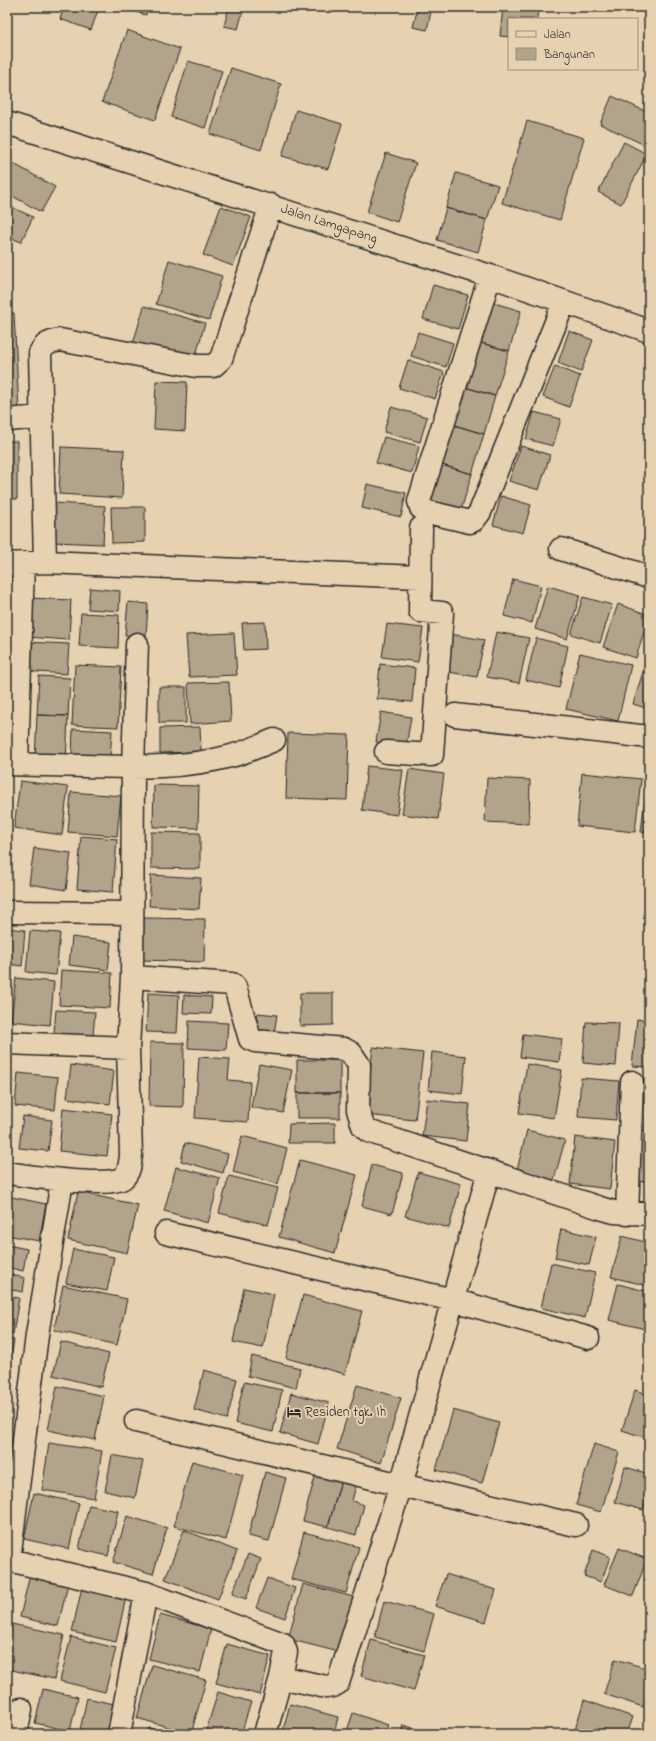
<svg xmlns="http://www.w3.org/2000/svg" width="656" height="1741" viewBox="0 0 656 1741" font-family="'Indie Flower',sans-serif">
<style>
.building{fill:#b2a38b;stroke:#2b2b2b}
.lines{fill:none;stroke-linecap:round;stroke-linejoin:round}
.minor-casing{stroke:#2b2b2b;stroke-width:25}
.minor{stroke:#e6d1b0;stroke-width:22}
.labels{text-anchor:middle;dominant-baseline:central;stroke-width:4;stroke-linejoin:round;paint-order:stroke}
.street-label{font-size:14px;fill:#2b2b2b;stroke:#e6d1b0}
.poi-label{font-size:14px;fill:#2b2b2b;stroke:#e6d1b0;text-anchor:start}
</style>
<rect width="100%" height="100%" fill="#e6d1b0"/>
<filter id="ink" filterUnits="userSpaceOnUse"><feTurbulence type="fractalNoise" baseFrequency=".025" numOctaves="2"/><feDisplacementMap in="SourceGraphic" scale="8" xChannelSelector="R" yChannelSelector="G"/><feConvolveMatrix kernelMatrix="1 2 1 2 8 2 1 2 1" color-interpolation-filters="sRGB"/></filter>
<g filter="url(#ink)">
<path class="building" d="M64 7H99L91 30 60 19Z
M119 7H148L146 15Z
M229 7H244L238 29 224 26Z
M418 7H432L427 30 413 27Z
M503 7H538L537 19H509V37L500 36Z
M127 30 180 49 155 120 102 102Z
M188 61 222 71 205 128 171 117Z
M231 68 281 84 261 150 210 134Z
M612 96 649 113V147L600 124Z
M296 110 342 124 328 169 282 156Z
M527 121 584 138 560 220 502 203Z
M624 142 647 154 621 204 598 192Z
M386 153 416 163 397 222 367 212Z
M7 160 55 187 41 212 7 193Z
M456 173 498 185 487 220 446 208Z
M7 205 33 217 21 242 7 236Z
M221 206 251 217 233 266 203 255Z
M446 208 487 220 478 252 437 240Z
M169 260 222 276 209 320 156 304Z
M433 285 468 295 458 329 423 319Z
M491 302 521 311 509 351 478 342Z
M144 306 205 323 194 362 133 344Z
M7 313H14L19 410H7Z
M569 331 593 340 581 372 558 363Z
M418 332 453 343 446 367 411 356Z
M478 342 509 351 495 396 465 387Z
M408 360 444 372 435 399 399 388Z
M555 366 580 376 569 407 543 397Z
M156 381 187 382 185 431 154 429Z
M465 387 495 396 484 434 454 425Z
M391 407 427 417 420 442 384 432Z
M534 412 561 419 553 446 526 439Z
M454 425 484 434 472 474 442 465Z
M384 437 419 446 412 473 376 463Z
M7 441H17V499H7Z
M521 446 550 455 539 490 509 481Z
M61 447 124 450 122 498 59 494Z
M442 465 472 474 461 510 431 501Z
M367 484 406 493 401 517 362 508Z
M501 496 531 505 523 533 493 525Z
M55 503 105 506 103 544 53 542Z
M111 507H145V542L112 543Z
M513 579 541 586 532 623 504 616Z
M548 586 580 595 567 639 535 629Z
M90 588 120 591 119 611 88 609Z
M583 597 612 605 600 643 571 634Z
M29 598 71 600 69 640 27 637Z
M128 602 148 604 146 636 125 635Z
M618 604 649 615 636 658 603 647Z
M81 613 119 615 118 648 79 646Z
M265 622 266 649 244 650 242 623Z
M387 624 423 628 418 662 382 657Z
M496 632 529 638 519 683 487 677Z
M234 633 237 675 189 677 186 635Z
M450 634 484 640 477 677 443 671Z
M536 638 568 646 559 688 526 680Z
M26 642 69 644 67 674 24 671Z
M580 653 631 665 618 721 566 709Z
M646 662 649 663V709L633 704Z
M380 664 415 668 412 702 377 699Z
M75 665 121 667 118 727 72 725Z
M39 676 70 678 68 716 37 715Z
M229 682 231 721 190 724 188 683Z
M159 687H186V723H159Z
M381 712 411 717 406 747 376 742Z
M37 715 68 716 66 763 35 761Z
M200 727 201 752 160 753V728Z
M73 729 112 731 110 758 72 756Z
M288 733 349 735 347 800 286 798Z
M367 766 403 770 397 815 362 810Z
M409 769 444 774 438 819 402 814Z
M648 772H649V833L641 832Z
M582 773 641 779 635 832 577 826Z
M487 778 530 780 529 824 485 822Z
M20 781 68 787 62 835 14 828Z
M154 785 199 786 198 828 153 827Z
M71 792 121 796 117 836 68 832Z
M151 832 200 833V869L151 868Z
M81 836 117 839 113 892 77 889Z
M34 848 71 853 66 890 29 884Z
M151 875 201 878 199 909 149 906Z
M144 918 205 919 204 962 143 960Z
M7 928 25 930 22 966 7 964Z
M30 931 60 933 56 975 26 972Z
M72 937 111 942 108 970 69 965Z
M61 970 112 973 110 1008 59 1005Z
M7 973H10L7 997Z
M16 978 54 982 50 1025 11 1021Z
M148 993 179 995 177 1033 146 1032Z
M300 993H333V1025L300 1026Z
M184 995 212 997 211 1014 183 1013Z
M56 1010 95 1012 93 1036 54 1033Z
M258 1013 277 1015 274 1033 256 1031Z
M637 1019 649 1021V1067L632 1066Z
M189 1021 228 1023 226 1050 188 1048Z
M586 1022 619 1023 616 1066 583 1063Z
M523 1034 562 1039 559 1062 520 1057Z
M150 1042 184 1043 183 1107 149 1106Z
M373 1047 423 1053 415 1120 365 1115Z
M432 1052 466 1056 462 1094 428 1090Z
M199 1057 230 1059 228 1080 250 1082 248 1122 195 1118Z
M297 1060H340V1093H297Z
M259 1064 292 1070 283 1113 251 1107Z
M527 1064 562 1070 554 1118 519 1113Z
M71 1065 114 1071 110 1104 67 1098Z
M7 1072 12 1073 9 1116H7Z
M18 1073 58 1077 55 1110 15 1106Z
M581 1078 619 1081 616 1120 578 1117Z
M642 1084H649V1131L639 1130Z
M297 1093H340V1118H297Z
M427 1099 470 1104 466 1141 422 1136Z
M63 1108 112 1114 107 1156 59 1151Z
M23 1116 52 1120 48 1151 19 1148Z
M335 1123V1143H288L289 1124Z
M527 1130 565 1140 554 1180 517 1170Z
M242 1136 287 1148 278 1184 233 1172Z
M575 1137 615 1142 610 1189 570 1184Z
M638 1142 649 1143V1182L635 1181Z
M185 1143 228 1154 223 1173 181 1161Z
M300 1160 357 1175 335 1253 279 1237Z
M372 1165 403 1173 392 1214 362 1206Z
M176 1167 220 1178 208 1223 164 1211Z
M418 1172 461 1184 449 1228 405 1216Z
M229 1176 278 1188 268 1225 219 1213Z
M78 1192 138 1205 127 1253 68 1240Z
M7 1196 46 1204 39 1241 7 1235Z
M561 1229 596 1237 589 1265 555 1258Z
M622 1236 649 1243V1286L611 1277Z
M7 1245 27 1249 23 1271 7 1267Z
M73 1249 114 1257 107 1291 66 1283Z
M551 1263 595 1273 585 1318 541 1308Z
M7 1274 25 1278 23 1292 7 1289Z
M618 1284 649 1292V1330L609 1320Z
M63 1285 127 1299 117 1345 54 1330Z
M244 1288 274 1294 263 1348 233 1342Z
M303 1295 362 1311 345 1374 286 1358Z
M7 1296 19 1298 13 1334 7 1333Z
M7 1339 14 1340 7 1381Z
M61 1342 109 1354 101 1387 53 1375Z
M252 1356 300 1368 296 1388 248 1376Z
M204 1370 237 1379 227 1419 194 1410Z
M244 1382 282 1390 273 1432 235 1423Z
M357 1385 401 1398 381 1463 337 1449Z
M57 1386 104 1396 95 1440 48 1430Z
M635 1390 649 1395V1439L622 1430Z
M291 1393 329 1403 318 1444 280 1433Z
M453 1410 499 1423 482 1483 436 1470Z
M49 1443 102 1451 94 1498 42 1490Z
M594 1444 619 1452 601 1512 576 1505Z
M112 1455 143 1461 135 1498 105 1491Z
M192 1461 243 1475 226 1540 174 1526Z
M318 1466 343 1473 328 1527 303 1521Z
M625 1467 649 1474V1490L643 1510 615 1502Z
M265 1472 286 1478 269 1541 248 1536Z
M343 1473 358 1477 352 1501 364 1505 356 1535 328 1527Z
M34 1493 79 1503 69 1549 24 1539Z
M89 1505 118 1511 108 1556 79 1549Z
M127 1516 167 1528 153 1574 113 1562Z
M184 1530 237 1551 218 1599 165 1579Z
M304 1532 359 1547 346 1593 291 1579Z
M619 1548 647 1559 633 1596 604 1585Z
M593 1550 610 1557 601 1582 584 1576Z
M248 1554 261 1559 246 1599 232 1594Z
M30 1574 68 1584 58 1626 20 1617Z
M446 1574 496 1590 486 1622 435 1606Z
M267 1578 295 1588 285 1618 256 1608Z
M303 1584 354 1597 339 1652 288 1639Z
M82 1587 126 1597 116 1642 72 1632Z
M384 1601 434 1614 424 1651 375 1637Z
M160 1615 211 1629 200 1672 149 1659Z
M7 1623 64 1635 54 1679 7 1669Z
M71 1637 116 1648 105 1692 60 1681Z
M371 1640 424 1655 414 1691 361 1676Z
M227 1644 270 1656 260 1695 216 1683Z
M615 1659 649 1669V1689L643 1707 604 1694Z
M152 1665 206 1680 191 1734 137 1718Z
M43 1689 78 1697 70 1731 35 1723Z
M218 1692 251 1702 241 1734H205Z
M87 1698 114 1704 108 1734H95L80 1730Z
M584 1700 633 1717 627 1734H588L575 1730Z
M290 1704 338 1717 334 1734H282Z
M353 1713 388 1725 385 1734H346Z
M403 1725 433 1734H401Z
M149 1728 170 1734H147Z"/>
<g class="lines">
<defs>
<path id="minor" d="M7 123 490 276 649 331
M490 276 419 501 421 508 428 512 470 522 474 520 480 512 564 302
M7 420 42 417
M561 549 649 577
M45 562 40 353C44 344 50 342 60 340L196 366H213L221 359 271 205
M7 564 45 562 420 577
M455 715 649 737
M386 752 432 755 442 613 420 611 421 528
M7 764C32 765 58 765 83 766 132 767 183 769 231 756 246 752 260 746 274 740
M17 764 23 564
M7 912 132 913
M132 977 232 984 235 987 250 1039 255 1041 344 1049 351 1053 359 1065 358 1110 363 1126 368 1131 600 1208 614 1212 649 1214
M7 1043 128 1048
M7 1173C26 1176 111 1188 123 1178 130 1172 130 1163 131 1155L128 1048 132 977 133 767 137 644
M62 1181 37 1335 9 1560 146 1593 283 1644 286 1652 281 1677 265 1734
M627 1214 632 1082
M166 1233 453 1300 588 1338
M136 1421 401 1485 576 1525
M281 1677 326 1687 333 1686 338 1683 401 1485 489 1171
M16 1734 21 1709
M119 1734 146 1593"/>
</defs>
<use href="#minor" class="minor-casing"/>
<use href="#minor" class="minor"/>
</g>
</g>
<defs>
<symbol id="hotel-bare" viewBox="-9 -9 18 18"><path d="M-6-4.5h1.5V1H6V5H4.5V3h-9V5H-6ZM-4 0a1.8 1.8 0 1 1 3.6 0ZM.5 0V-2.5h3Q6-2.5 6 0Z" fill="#2b2b2b" stroke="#e6d1b0" stroke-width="2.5" paint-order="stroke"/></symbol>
</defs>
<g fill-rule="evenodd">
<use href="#hotel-bare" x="284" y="1402" width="20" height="20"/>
</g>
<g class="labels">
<g class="street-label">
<text transform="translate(329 224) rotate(18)">Jalan Lamgapang</text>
</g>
<g class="poi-label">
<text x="305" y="1412">Residen tgk. Ih</text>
</g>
</g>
<rect width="656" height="1741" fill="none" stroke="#e6d1b0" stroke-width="24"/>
<rect x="12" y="12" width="632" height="1717" fill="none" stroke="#2b2b2b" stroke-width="1.5" filter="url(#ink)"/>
<rect x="508" y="18" width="130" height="52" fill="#e6d1b0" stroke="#9b8f7b"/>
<rect x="516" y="31" width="20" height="6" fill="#e6d1b0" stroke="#9b8f7b"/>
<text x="544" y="38" font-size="12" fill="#2b2b2b">Jalan</text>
<rect x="516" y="48" width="20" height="12" fill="#b2a38b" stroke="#9b8f7b"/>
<text x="544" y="58" font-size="12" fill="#2b2b2b">Bangunan</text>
</svg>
